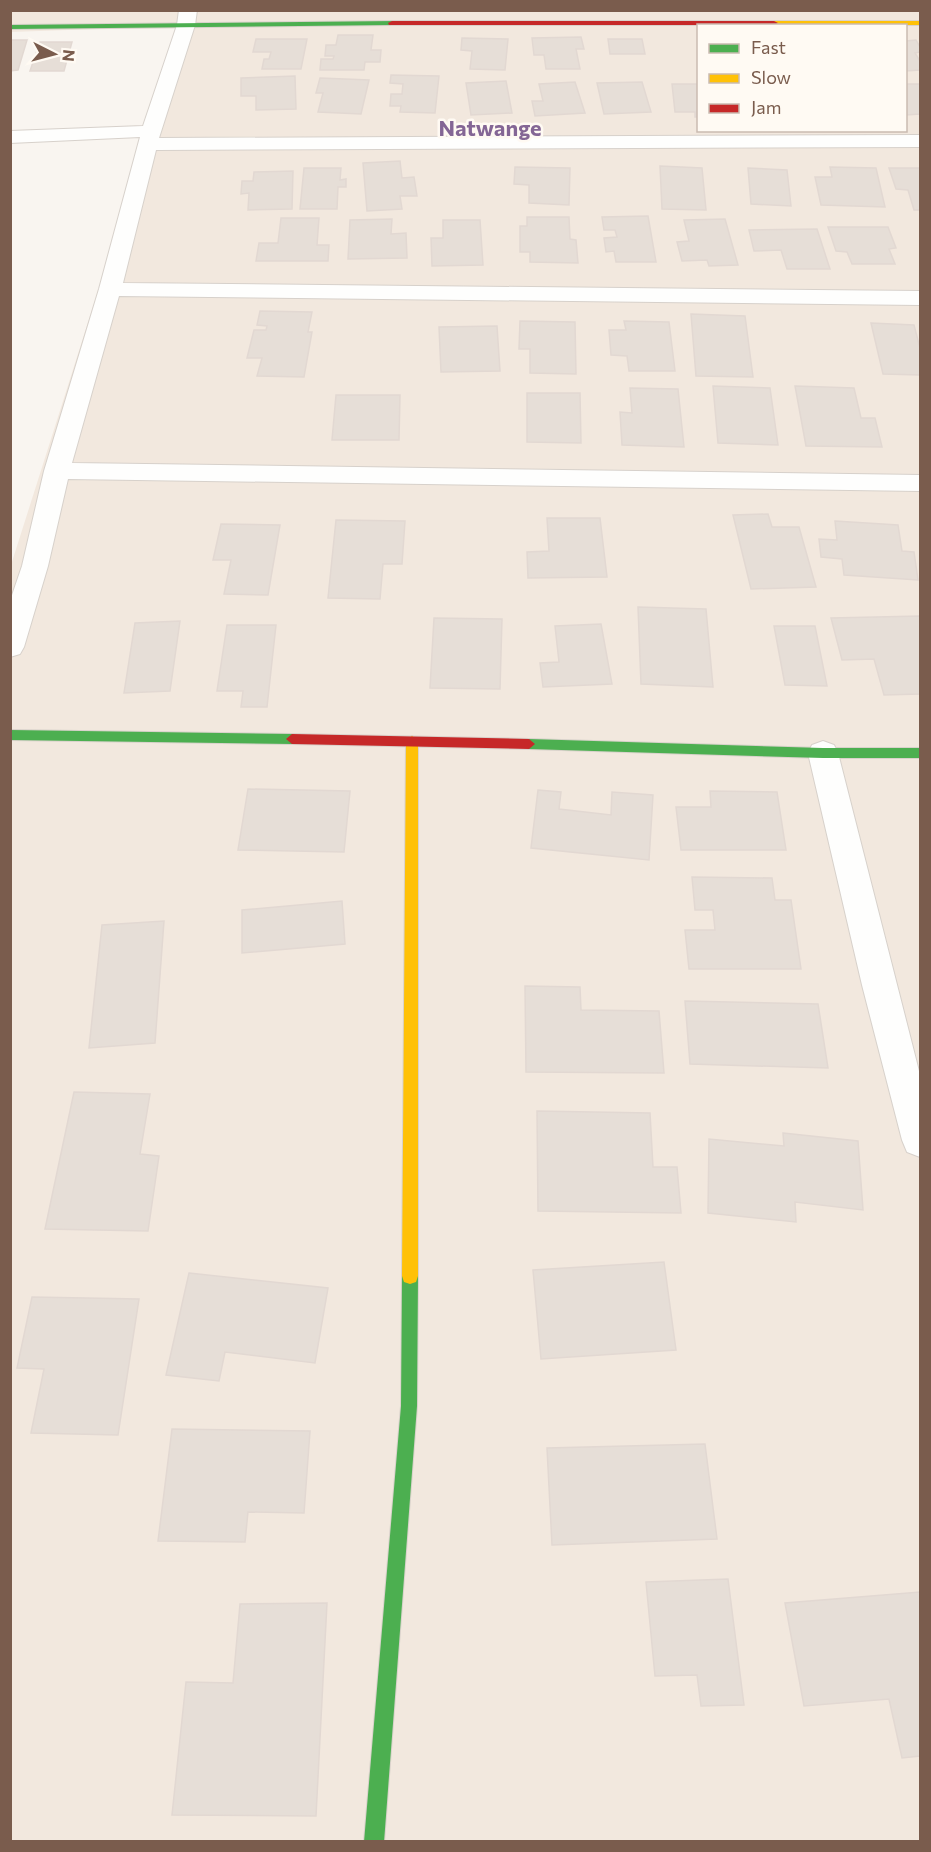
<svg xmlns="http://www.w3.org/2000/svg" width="931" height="1852" viewBox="0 0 931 1852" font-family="Commissioner,sans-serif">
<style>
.residential{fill:#f2e8de;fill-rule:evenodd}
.building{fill:#e6ded7;stroke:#e2d8d2;stroke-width:1.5}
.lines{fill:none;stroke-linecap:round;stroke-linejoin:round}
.street-casing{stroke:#d7d1cb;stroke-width:2}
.fast-casing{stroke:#d9d2cb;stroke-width:2}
.slow-casing{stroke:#d9d2cb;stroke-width:2}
.jam-casing{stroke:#d9d2cb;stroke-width:2}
.street{fill:#fefefd;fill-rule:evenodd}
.fast{fill:#4caf50;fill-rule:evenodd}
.slow{fill:#ffc107;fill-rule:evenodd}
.jam{fill:#c62828;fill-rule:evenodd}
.labels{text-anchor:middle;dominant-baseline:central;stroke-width:5;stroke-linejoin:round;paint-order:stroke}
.far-district-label{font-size:22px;font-weight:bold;fill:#846695;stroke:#fffaf3}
</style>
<rect width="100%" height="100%" fill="#f9f5f0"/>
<path class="residential" d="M11 11H920V1841L11 1842V565L182 26 11 32ZM698 26H906V130H698Z"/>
<path class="building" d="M338 35H373L371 50H381L380 62H365L364 70H320L321 59H333L334 56H325L326 45H336Z
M581 37 584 49H576L580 69H546L544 55H534L532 38Z
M462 38 508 39 505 70 470 69 472 51 461 50Z
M256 39H307L301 69H262L264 59H269L271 52H253Z
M608 39H642L645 54H610Z
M10 40H27L18 70 10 71Z
M916 40 920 47V52L915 53 920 61V70L906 71V41Z
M40 42H72L64 71H30Z
M391 75 439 76 435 113 400 112 401 106H390L391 94H402L403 84 390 83Z
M295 76 296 109 256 110V96H241V78Z
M320 78 369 80 361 114 318 112 323 93H316Z
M506 81 512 113 471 115 466 83Z
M575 82 585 113 535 116 532 101H543L539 84Z
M642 82 651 112 604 114 597 83Z
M672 84H698V117H695V112H675Z
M906 84H920V114L906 115Z
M400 161 402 178 414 177 417 196H400L402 209 367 211 363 163Z
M660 166 702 168 706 210 662 209Z
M515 167 570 168 569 205 529 203V185L514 184Z
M830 167 876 168 885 207 821 205 815 177H832Z
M304 168H341L340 180 346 179V187H338L337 209H300Z
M748 168 787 170 791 206 751 204Z
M889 168H920V210H914L908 190 896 189Z
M293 171 292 209 248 210 249 193 241 194 242 181H253L254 172Z
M648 216 656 262H616L614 251 606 252 604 238 617 237 615 230H604L602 217Z
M527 217H569L570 239 576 240 578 263 530 262V252H520V226H527Z
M281 218H319L317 245H329L328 261H256L259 243H278Z
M392 219 391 234 406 233 407 258 348 259 350 220Z
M725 219 738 265 709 266 707 260 682 261 677 242 689 241 684 220Z
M443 220H480L483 265 432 266 431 238H443Z
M828 227H888L896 248 889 249 895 264H852L847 252 836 251Z
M817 229 830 269H787L781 250 754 251 749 230Z
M260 311 312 312 308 332H312L304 377 257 376 262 358H247L254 330H266L267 326 257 325Z
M691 314 745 316 753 377 696 376Z
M520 321 575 322 576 374 530 373V349H519Z
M624 321 669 322 675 371H629L627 356 611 355 609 330H626Z
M871 323 914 325 920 348V375L883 374Z
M497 326 500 371 441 372 439 327Z
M713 386 770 388 778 445 718 443Z
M795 386 854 388 861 418H875L882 447 806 446Z
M630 388 678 389 684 447 622 445 620 412 632 413Z
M527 393H580L581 443 527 442Z
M336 395H400L399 440H332Z
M768 514 772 527H799L816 587 751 589 733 515Z
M547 518H600L607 577 528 578 527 552 549 551Z
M336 520 405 521 402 564H383L380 599 328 598Z
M835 521 898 525 902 551 914 552 918 580 844 575 842 559 821 557 819 539 837 540Z
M221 524 280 525 268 595 224 594 231 560H213Z
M638 607 706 609 713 687 641 684Z
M920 616V694L884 695 874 659 842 660 831 618Z
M434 618 502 619 500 689 430 688Z
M180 621 170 691 124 693 135 623Z
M601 624 612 684 543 687 540 663 559 662 555 626Z
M227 625H276L267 707H241L243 691H217Z
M774 626H815L827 686 785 685Z
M248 789 350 791 344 852 238 850Z
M538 790 561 792 559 809 611 815 612 792 653 795 649 860 531 848Z
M710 791 777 792 786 850H681L676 807H711Z
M692 877 772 878 775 900H791L801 969H689L685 930H715L713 910H695Z
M342 901 345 944 242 953V910Z
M164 921 155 1043 89 1048 102 925Z
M525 986 580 987 581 1010 659 1011 664 1073 526 1072Z
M685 1001 818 1004 828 1068 690 1064Z
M74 1092 150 1094 140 1154 159 1156 148 1231 45 1229Z
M537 1111 650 1113 653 1167H677L681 1213 538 1211Z
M783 1133 858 1141 863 1210 795 1202 796 1222 708 1213 709 1139 784 1146Z
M664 1262 676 1350 541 1359 533 1270Z
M189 1273 328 1288 315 1363 225 1352 219 1381 166 1375Z
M32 1297 139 1299 118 1435 31 1433 44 1369 17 1368Z
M172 1429 310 1431 304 1513 248 1512 245 1542 158 1541Z
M705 1444 717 1539 552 1545 547 1448Z
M728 1579 744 1705 701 1706 697 1675 655 1676 646 1582Z
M920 1592V1756L902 1758 889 1699 804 1706 785 1603Z
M327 1603 316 1816 172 1815 186 1682 233 1683 240 1604Z"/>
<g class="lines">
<defs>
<path id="street" d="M179 10H197L195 25 159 138 920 135V147L156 150 123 283 920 291V305L119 296 72 463 920 475V491L68 479 48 566 24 647 20 654 10 657V601L22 566 44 471 99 289 140 137 10 143V131L143 126 177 25Z
M823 741 834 745 838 753 920 1075V1157L907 1152 902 1140 862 985 808 753 812 745Z"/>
<path id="fast" d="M395 21 396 23 392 25 10 29V25Z
M10 730 292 734 298 739 292 744 10 740Z
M529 739 823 748H920V758H823L529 749 523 744Z
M410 1268 416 1270 418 1276 417 1406 384 1842H364L401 1406 402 1276 404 1270Z"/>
<path id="slow" d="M774 21H920V25H771L770 23Z
M412 736 418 741V1276L416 1282 410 1284 404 1282 402 1276 406 741Z"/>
<path id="jam" d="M392 21H774L778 23 774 25H389L388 23Z
M292 734 529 739 535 744 529 749 292 744 286 739Z"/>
</defs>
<use href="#street" class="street-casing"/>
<use href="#fast" class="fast-casing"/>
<use href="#slow" class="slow-casing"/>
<use href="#jam" class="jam-casing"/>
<use href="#street" class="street"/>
<use href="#fast" class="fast"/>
<use href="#slow" class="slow"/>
<use href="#jam" class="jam"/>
</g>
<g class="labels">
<g class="far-district-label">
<text x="490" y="127">Natwange</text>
</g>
</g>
<rect width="931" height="1852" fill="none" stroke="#7a5c4d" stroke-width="24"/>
<rect x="697" y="24" width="210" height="108" fill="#fffaf3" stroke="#cabbb1" stroke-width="1.5"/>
<rect x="709" y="44" width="30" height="9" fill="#4caf50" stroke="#cabbb1" stroke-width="1.5"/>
<text x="751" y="54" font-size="18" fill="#7a5c4d">Fast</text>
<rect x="709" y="74" width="30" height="9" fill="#ffc107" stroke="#cabbb1" stroke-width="1.5"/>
<text x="751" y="84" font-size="18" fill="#7a5c4d">Slow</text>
<rect x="709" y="104" width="30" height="9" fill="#c62828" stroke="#cabbb1" stroke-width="1.5"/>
<text x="751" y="114" font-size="18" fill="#7a5c4d">Jam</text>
<g transform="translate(54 54) rotate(96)" stroke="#fffaf3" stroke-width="4.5" paint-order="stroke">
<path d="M0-4.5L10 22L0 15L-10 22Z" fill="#7a5c4d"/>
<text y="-9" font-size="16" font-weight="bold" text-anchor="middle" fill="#7a5c4d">N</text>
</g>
</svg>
